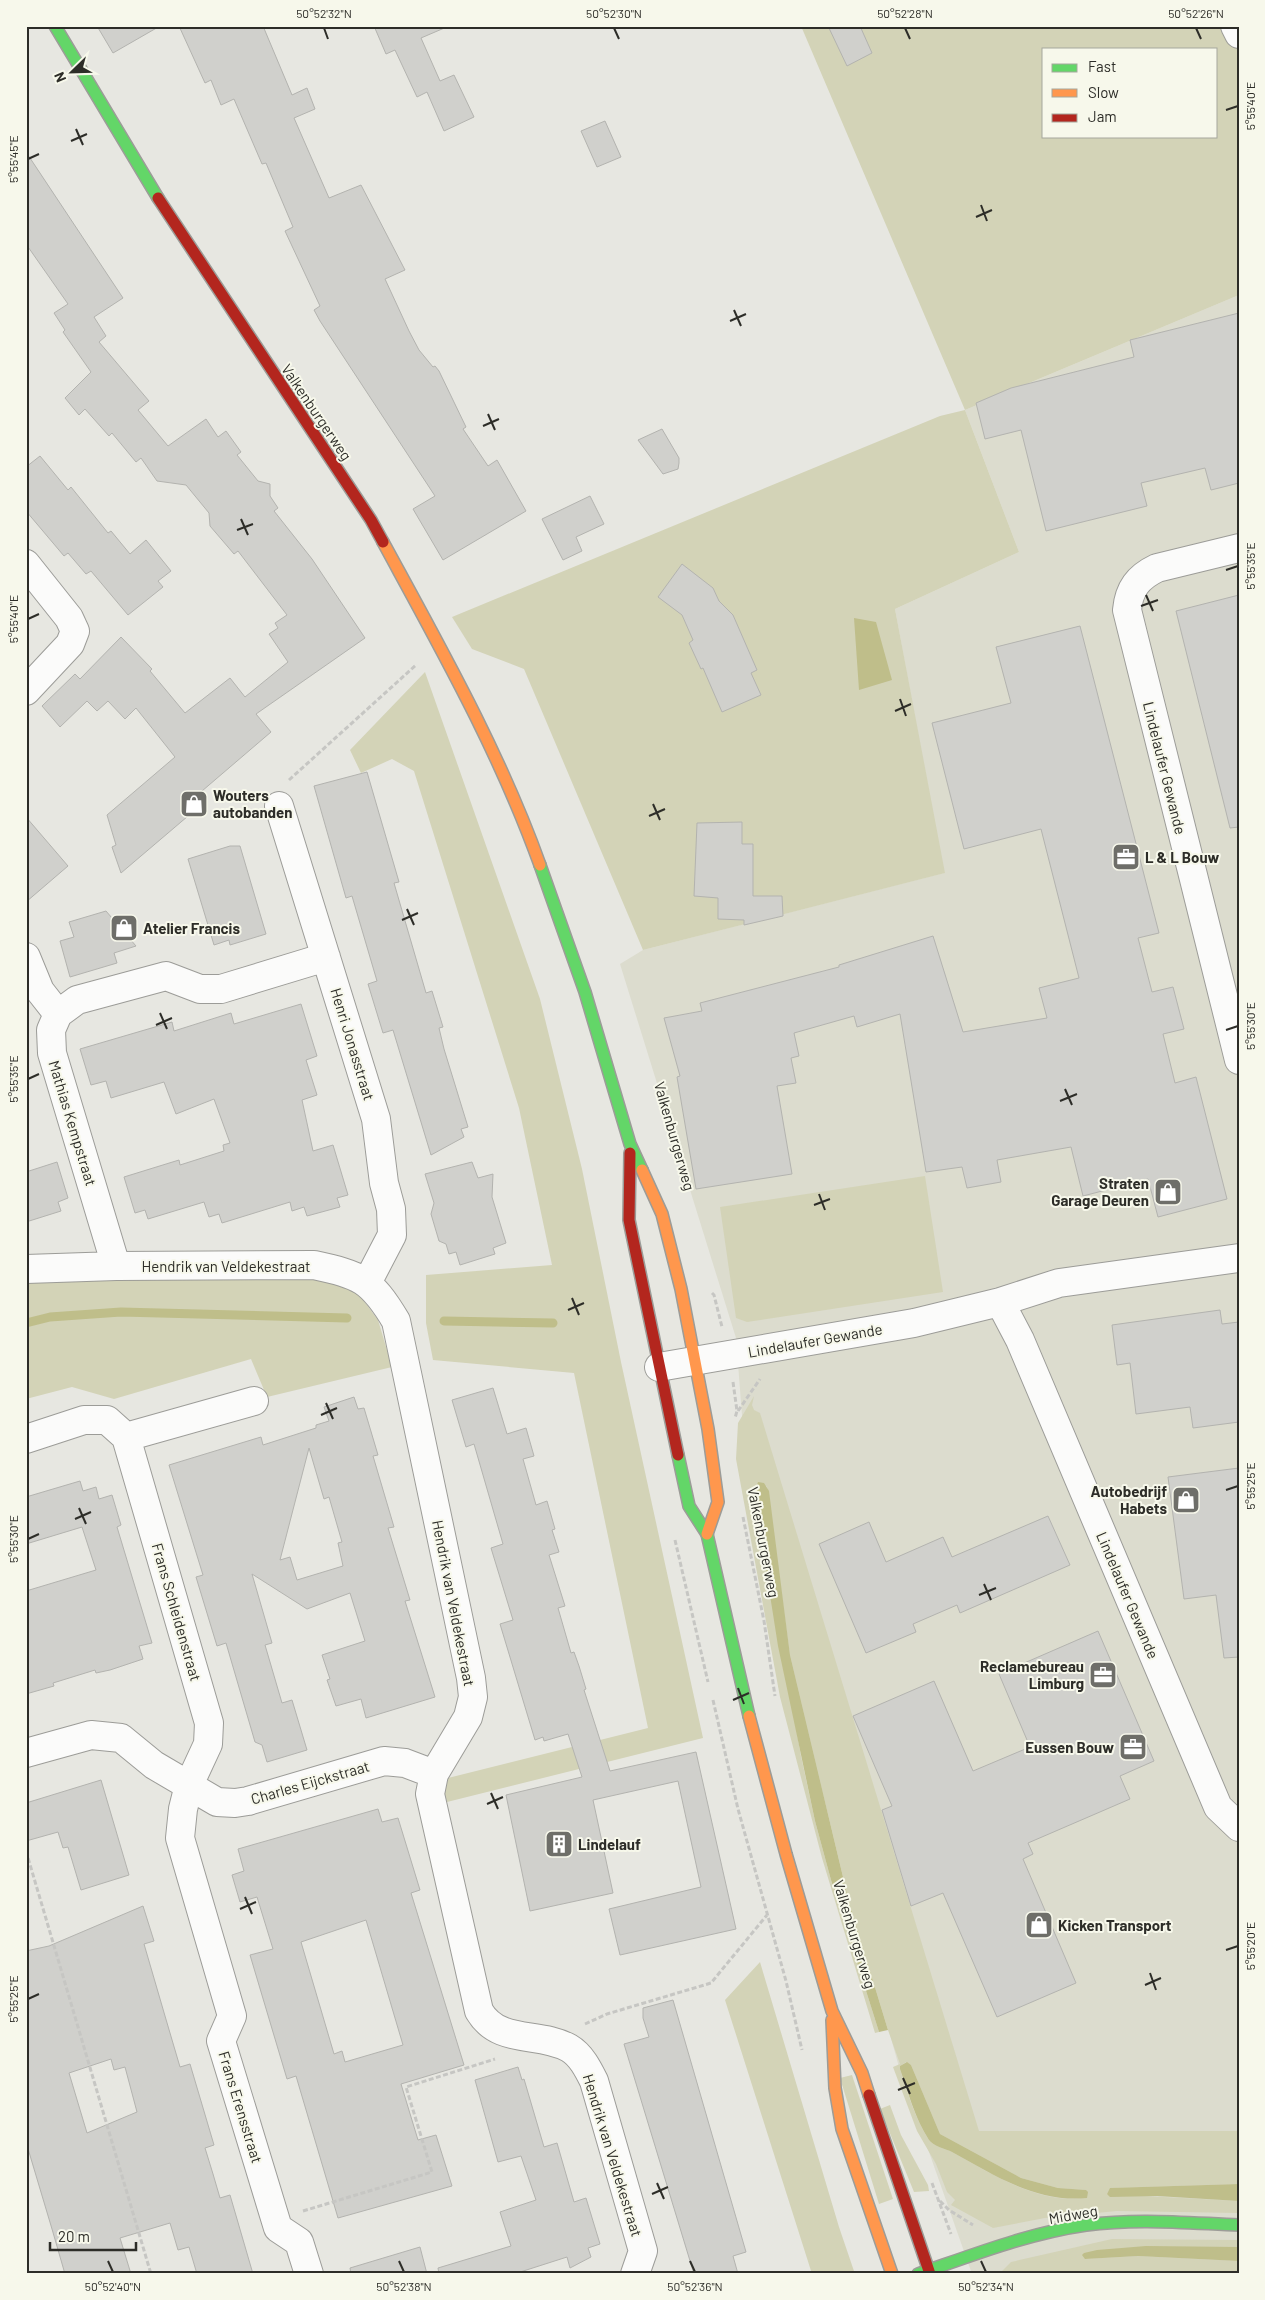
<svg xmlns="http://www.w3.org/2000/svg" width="1265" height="2300" viewBox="0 0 1265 2300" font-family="Barlow,sans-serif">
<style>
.built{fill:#dcdcce}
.green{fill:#d3d3b7;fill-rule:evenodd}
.water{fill:#bfbe8a}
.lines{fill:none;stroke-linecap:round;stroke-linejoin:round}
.stream{stroke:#bfbe8a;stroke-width:9}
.building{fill:#d0d0cc;stroke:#b3b3af;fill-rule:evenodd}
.street-casing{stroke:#9c9c98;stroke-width:30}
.fast-casing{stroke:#9c9c98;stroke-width:14}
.slow-casing{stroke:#9c9c98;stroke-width:14}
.jam-casing{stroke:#9c9c98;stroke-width:14}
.path{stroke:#c6c6c3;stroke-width:3;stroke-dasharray:5 2.5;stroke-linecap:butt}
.street{stroke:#fbfbfa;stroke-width:28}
.fast{stroke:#63d668;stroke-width:11}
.slow{stroke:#ff974d;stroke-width:11}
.jam{stroke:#b3261e;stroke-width:11}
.ticks{fill:none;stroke:#2d2d28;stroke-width:2}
.labels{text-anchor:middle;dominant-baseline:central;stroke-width:4;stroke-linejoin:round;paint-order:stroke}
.street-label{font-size:15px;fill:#2d2d28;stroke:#f7f8eb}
.poi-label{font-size:15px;font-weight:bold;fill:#2d2d28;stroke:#f7f8eb;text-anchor:start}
.neatline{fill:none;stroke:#2d2d28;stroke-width:2}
.ticks-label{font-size:12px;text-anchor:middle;fill:#2d2d28}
</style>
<rect width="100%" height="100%" fill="#e7e7e1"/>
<path class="built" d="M1239 295V2274H972L899 2067 779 1637 746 1467 736 1338 620 964 643 950 944 873 895 609 1019 552 965 410Z"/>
<path class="green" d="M801 26H1239V295L965 410 1019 552 895 609 945 873 643 950 524 669 472 649 452 617 940 416 965 410ZM1044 49H1216V136H1044Z
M425 672 540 999 582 1169 621 1362 703 1738 447 1802 440 1780 648 1728 574 1373 433 1360 426 1323V1275L552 1265 519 1108 414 771 392 759 361 773 350 750Z
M925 1176 943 1292 747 1322 736 1318 720 1207Z
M281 1272 352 1285 378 1320 392 1367 267 1397 251 1359 114 1399 72 1387 26 1399V1280Z
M754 1396 752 1405 754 1410 760 1413 979 2131H1239V2184L1111 2188 1107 2194 1239 2201V2213L1117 2211 1045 2218 993 2228 951 2205 955 2200 947 2192 936 2164 917 2131 893 2067 900 2064 888 2030 849 1902 790 1655 767 1486 754 1493 801 1756 815 1821 831 1880 879 2032 875 2033 822 1858 780 1697 736 1459 738 1423ZM906 2062 911 2065 940 2134 1021 2178 1058 2188 1086 2190 1087 2198C1037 2204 994 2175 952 2152 946 2149 933 2146 929 2140 916 2121 907 2091 900 2069V2066Z
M760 1962 839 2227 855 2274H812L725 2000Z
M852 2075 893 2199 879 2204 840 2078Z
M890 2105 901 2135 928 2185 929 2191 914 2192 880 2109Z
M1112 2239 1239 2240V2247L1121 2248 1085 2259 1138 2256 1239 2261V2274H999L1011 2262Z"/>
<path class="water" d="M854 618 876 622 892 680 859 690Z
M758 1482 764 1483 769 1491 790 1655 849 1902 888 2030 879 2032 831 1880 815 1821 778 1646 754 1493Z
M907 2062 911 2065 940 2134 1021 2178 1058 2188 1086 2190 1088 2192 1087 2198C1036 2203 994 2175 952 2152 946 2149 933 2146 929 2140 915 2119 908 2092 900 2069V2066Z
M1239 2184V2201L1157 2196 1110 2197 1107 2194 1110 2188Z
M1146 2246 1239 2247V2261L1138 2256 1085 2259 1082 2255 1084 2253 1097 2250Z"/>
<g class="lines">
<path class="stream" d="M444 1321 553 1323
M26 1323 50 1317 121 1312 347 1318"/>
</g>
<path class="building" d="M97 26H160L113 53Z
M179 26H263L292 95 307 88 315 109 294 118 329 198 361 185 405 270 385 279 409 331 419 350 433 367 435 366 439 371 466 427 463 429 488 466 497 460 526 511 443 560 413 509 435 496 320 321 314 310 320 306 285 231 293 227 266 163 262 164 234 99 221 105 211 80 205 83Z
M374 26H449L421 38 440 81 454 75 474 117 444 131 427 92 417 97 395 50 386 54Z
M828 26H860L872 53 847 66Z
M605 121 621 157 597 167 581 131Z
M26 152 123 298 94 317 106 336 99 342 149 401 138 410 168 446 206 419 218 437 226 431 241 452 237 455 258 481 270 484V496L278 508 274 511 312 559 365 638 256 714 271 732 195 797 201 805 121 873 112 847 116 845 107 815 175 757 136 708 125 719 108 701 97 711 87 701 60 727 42 706 75 674 80 679 121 637 152 669 150 671 185 713 230 678 245 697 288 662 269 634 278 628 275 623 287 615 238 551 234 554 210 526 209 513 186 485 157 481 141 458 136 462 112 433 109 436 85 409 79 415 65 398 91 372 63 332 65 330 54 313 68 304 26 244Z
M1239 313V483L1211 490 1205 468 1141 483 1147 506 1046 531 1021 430 985 439 976 403 1011 388 1134 357 1130 340Z
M662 429 679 458V463L678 469 663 474 638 440Z
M40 456 68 490 71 487 108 533 111 531 130 554 146 540 171 571 158 581 163 587 128 615 91 571 86 574 68 553 64 556 26 511V467Z
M590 496 604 524 576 537 582 551 563 560 542 519Z
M682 564 713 588 719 601 733 615 757 670 751 673 761 695 722 712 703 668 701 669 689 643 693 640 682 615 658 597Z
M1239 595V827L1230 828 1176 611Z
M1080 626 1159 933 1138 938 1152 992 1173 987 1184 1029 1163 1034 1175 1083 1196 1077 1227 1199 1158 1217 1148 1179 1083 1196 1071 1147 997 1160 1001 1182 967 1188 962 1167 926 1172 900 1014 857 1027 854 1016 794 1033 799 1056 791 1058 796 1083 777 1086 792 1174 696 1189 677 1077 680 1076 664 1018 702 1011 700 1003 839 967V965L933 936 963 1032 1047 1018 1039 988 1079 978 1041 829 964 849 932 723 1011 703 996 647Z
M367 772 399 882 394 883 426 993 432 991 443 1027 439 1028 444 1049 468 1127 461 1129 464 1137 431 1155 393 1030 383 1033 368 984 377 981 352 896 346 898 314 786Z
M26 817 68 866 26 902Z
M742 822V844H753V896H782L783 916 744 925V920L718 919V898L694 896 697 823Z
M230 846H240L266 934 230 945 229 940 214 945 188 859Z
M106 911 136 946 114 953 117 963 70 977 60 941 74 937 69 922Z
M301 1004 317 1056 306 1060 317 1095 302 1100 313 1151 333 1145 348 1195 337 1198 340 1207 307 1216 304 1207 292 1211 290 1202 222 1223 219 1214 209 1217 204 1202 148 1219 145 1210 135 1213 124 1177 179 1160 180 1165 224 1151 223 1145 230 1143 214 1099 176 1114 164 1082 111 1098 106 1081 91 1085 80 1049 172 1022 174 1031 231 1013 234 1024Z
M57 1162 68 1198 58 1202 61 1211 26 1222V1172Z
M472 1162 478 1178 493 1174 492 1197 506 1243 493 1248 495 1254 460 1265 456 1252 449 1254 446 1244 439 1241 431 1214 434 1203 425 1174Z
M1220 1310 1222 1324 1239 1322V1422L1193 1428 1190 1407 1136 1414 1130 1363 1117 1365 1112 1325Z
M493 1388 507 1434 526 1428 534 1456 523 1459 536 1505 547 1501 555 1529 552 1530 559 1552 549 1555 565 1606 558 1608 571 1653 574 1652 579 1666 586 1689 584 1690 610 1771 696 1752 736 1929 620 1955 609 1909 701 1887 678 1781 593 1800 613 1893 530 1911 506 1795 582 1777 568 1734 544 1741 543 1737 535 1740 500 1624 513 1620 491 1548 503 1544 474 1444 466 1447 452 1400Z
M354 1397 358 1409 364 1408 378 1455 373 1456 394 1527 388 1528 410 1600 405 1601 435 1697 366 1718 361 1699 336 1706 327 1680 330 1679 322 1655 365 1641 350 1593 307 1609 252 1574 272 1643 265 1645 282 1703 292 1700 307 1750 267 1762 262 1745 255 1742 226 1643 217 1646 196 1577 203 1575 169 1465 261 1437 263 1445 316 1428V1425L329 1421 324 1407ZM309 1448 324 1499 329 1497 342 1542 338 1543 343 1566 297 1580 290 1557 280 1560Z
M1239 1468V1657L1224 1658 1216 1595 1184 1599 1168 1477Z
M80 1481 83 1491 96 1487 99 1499 112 1495 121 1525 117 1527 152 1643 139 1646 143 1659 110 1670 96 1673 95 1670 53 1683 54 1686 26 1694V1591L96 1570 82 1527 26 1544V1497Z
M1048 1516 1070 1565 960 1613 957 1605 913 1624 916 1632 866 1653 819 1544 869 1522 886 1562 943 1537 952 1557Z
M1098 1631 1154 1761 1120 1776 1130 1799 1028 1843 1033 1854 1023 1859 1076 1983 997 2017 943 1893 911 1906 882 1810 892 1806 853 1716 934 1681 973 1771 1030 1747 999 1674Z
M101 1780 129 1875 81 1890 68 1847 63 1848 58 1832 26 1841V1803Z
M378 1809 382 1822 398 1818 420 1890 411 1893 464 2065 401 2084 418 2140 436 2135 452 2186 338 2218 296 2076 287 2079 250 1955 273 1949 257 1897 240 1902 232 1875 244 1871 238 1849ZM366 1920 403 2045 345 2062 342 2051 334 2054 301 1942Z
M143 1906 154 1941 144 1944 165 2016 180 2067 190 2064 214 2145 205 2148 213 2174 220 2198 230 2195 253 2274H197L189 2247 178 2250 170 2223 120 2238 131 2274H65L52 2229 26 2142V1951L49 1946ZM111 2059 114 2070 125 2067 137 2112 87 2133 69 2073Z
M673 2000 746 2252 733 2256 738 2274H694L624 2044 649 2037 643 2018V2008Z
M518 2067 522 2080 524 2079 544 2147 557 2143 574 2202 586 2198 600 2244 588 2248 591 2257 570 2268 567 2257 514 2274H439L438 2268 511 2246 500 2212 536 2200 521 2156 498 2162 475 2080Z
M420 2247 427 2274H351L350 2268Z"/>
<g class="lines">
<defs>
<path id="street" d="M1235 26 1239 34
M1239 548 1157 568C1138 577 1129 589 1127 610L1239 1060
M26 564 69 618 75 631 70 644 26 691
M279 806 376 1119 384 1183 391 1209 392 1235 367 1283
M26 957 40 991 58 1014 51 1030 52 1053 116 1266
M58 1014 77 1000 166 976 200 989H221L326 957
M26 1269 116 1266 314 1265C360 1275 371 1279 396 1321L471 1678 473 1697 468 1717 434 1774 430 1794 479 2011C499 2045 539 2031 569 2048 581 2055 588 2069 594 2081L643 2251 635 2274
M1000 1302 1020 1340 1218 1807 1239 1827
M659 1367 914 1323 1000 1302 1059 1283 1239 1258
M126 1437 209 1723 208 1744 189 1785 183 1809 180 1838 232 2016 221 2041 278 2228 299 2242 309 2274
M126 1437 254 1401
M26 1439 84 1420H107L126 1437
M26 1753 91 1735 121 1738 154 1765 217 1802 235 1803 248 1801 384 1761 405 1763 434 1774"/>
<path id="fast" d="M55 26 158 198
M540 865 585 992 630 1144 642 1170
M678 1455 689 1506 707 1534 749 1716
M918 2274C973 2255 1029 2233 1086 2225 1137 2218 1188 2223 1239 2225"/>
<path id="slow" d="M383 542C440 647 499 751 540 865
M642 1170 662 1214 681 1289 708 1429 718 1502 707 1534
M749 1716 786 1854 832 2011 862 2073 869 2095
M832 2020 835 2088 842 2129 892 2274"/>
<path id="jam" d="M158 198 371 520 383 542
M630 1153 629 1220 678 1455
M869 2095 930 2274"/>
</defs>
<use href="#street" class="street-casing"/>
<use href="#fast" class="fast-casing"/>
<use href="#slow" class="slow-casing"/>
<use href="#jam" class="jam-casing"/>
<path class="path" d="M289 780 416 665
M712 1293 714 1295 722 1327
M733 1382 737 1411 735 1418
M738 1411 760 1379
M743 1517 764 1621 775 1696
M675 1540 708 1682
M713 1700 738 1809 786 1981 802 2050
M26 1851 151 2274
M585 2024 607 2014 711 1983 767 1915
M932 2183 951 2234
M940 2201 949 2210 973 2225
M303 2211 432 2172 406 2087 495 2059"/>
<use href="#street" class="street"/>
<use href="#fast" class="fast"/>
<use href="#slow" class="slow"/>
<use href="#jam" class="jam"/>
</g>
<path class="ticks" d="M324 28 328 39M614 28 619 39M905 28 910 39M1196 28 1201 39M1226 110 1238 106M76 129 83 145M71 141 87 134M28 159 39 154M981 205 987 221M976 217 992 210M734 310 741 326M730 321 746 314M488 414 495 430M483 426 499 419M241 519 248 535M237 530 253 524M1226 570 1238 566M1146 595 1153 611M1141 606 1158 600M28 619 39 614M900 699 906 716M895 711 911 704M653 804 660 820M649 816 665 809M407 909 414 925M402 920 418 913M160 1013 167 1029M156 1025 172 1018M1226 1030 1238 1026M28 1079 39 1074M1065 1089 1072 1105M1060 1101 1077 1094M819 1194 825 1210M814 1205 830 1199M572 1298 579 1315M568 1310 584 1303M326 1403 333 1419M321 1415 337 1408M1226 1490 1238 1486M79 1508 86 1524M75 1519 91 1512M28 1539 39 1534M984 1584 991 1600M979 1595 996 1588M738 1688 744 1704M733 1700 749 1693M491 1793 498 1809M487 1804 503 1797M245 1897 252 1914M240 1909 256 1902M1226 1950 1238 1946M1150 1973 1156 1990M1145 1985 1161 1978M28 1999 39 1994M903 2078 910 2094M898 2090 915 2083M657 2183 664 2199M652 2194 668 2187M108 2261 113 2272M399 2261 404 2272M690 2261 695 2272M981 2261 986 2272"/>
<defs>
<symbol id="shop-square" viewBox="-11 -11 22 22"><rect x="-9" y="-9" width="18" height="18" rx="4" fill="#6e6e69" stroke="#f7f8eb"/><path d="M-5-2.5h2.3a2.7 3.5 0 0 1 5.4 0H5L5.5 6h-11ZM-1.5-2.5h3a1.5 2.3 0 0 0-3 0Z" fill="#fff"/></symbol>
<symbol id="office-square" viewBox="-11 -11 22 22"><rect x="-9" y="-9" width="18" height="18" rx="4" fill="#6e6e69" stroke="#f7f8eb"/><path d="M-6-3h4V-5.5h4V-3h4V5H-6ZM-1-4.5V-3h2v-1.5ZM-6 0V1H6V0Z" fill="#fff"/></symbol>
<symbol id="building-square" viewBox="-11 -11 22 22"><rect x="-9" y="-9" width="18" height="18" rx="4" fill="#6e6e69" stroke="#f7f8eb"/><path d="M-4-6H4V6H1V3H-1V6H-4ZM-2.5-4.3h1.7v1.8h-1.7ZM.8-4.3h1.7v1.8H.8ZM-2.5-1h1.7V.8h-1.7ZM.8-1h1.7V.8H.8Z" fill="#fff"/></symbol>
</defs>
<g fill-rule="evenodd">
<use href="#shop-square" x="178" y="788" width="32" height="32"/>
<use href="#office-square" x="1110" y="841" width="32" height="32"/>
<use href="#shop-square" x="108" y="912" width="32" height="32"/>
<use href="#shop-square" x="1152" y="1176" width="32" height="32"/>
<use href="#shop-square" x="1170" y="1484" width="32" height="32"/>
<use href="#office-square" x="1087" y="1659" width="32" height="32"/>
<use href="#office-square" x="1117" y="1731" width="32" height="32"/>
<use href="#building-square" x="543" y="1828" width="32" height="32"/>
<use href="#shop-square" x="1023" y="1909" width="32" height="32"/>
</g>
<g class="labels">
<g class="street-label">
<text transform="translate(317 412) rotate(56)">Valkenburgerweg</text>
<text transform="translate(1165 768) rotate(76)">Lindelaufer Gewande</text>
<text transform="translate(353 1044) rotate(73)">Henri Jonasstraat</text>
<text transform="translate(73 1123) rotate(73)">Mathias Kempstraat</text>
<text transform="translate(675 1136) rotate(74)">Valkenburgerweg</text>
<text x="226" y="1266">Hendrik van Veldekestraat</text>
<text transform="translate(815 1340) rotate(-10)">Lindelaufer Gewande</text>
<text transform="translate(764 1542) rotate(79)">Valkenburgerweg</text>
<text transform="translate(1128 1595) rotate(67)">Lindelaufer Gewande</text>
<text transform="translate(454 1603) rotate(79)">Hendrik van Veldekestraat</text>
<text transform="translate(177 1612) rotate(74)">Frans Schleidenstraat</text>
<text transform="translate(310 1782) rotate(-16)">Charles Eijckstraat</text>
<text transform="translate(855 1934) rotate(73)">Valkenburgerweg</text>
<text transform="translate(241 2107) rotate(73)">Frans Erensstraat</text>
<text transform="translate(613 2155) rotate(73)">Hendrik van Veldekestraat</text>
<text transform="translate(1073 2214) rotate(-10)">Midweg</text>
</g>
<g class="poi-label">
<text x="213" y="795">Wouters<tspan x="213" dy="17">autobanden</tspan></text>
<text x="1145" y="857">L &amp; L Bouw</text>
<text x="143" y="928">Atelier Francis</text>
<text x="1149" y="1183" text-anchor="end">Straten<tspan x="1149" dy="17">Garage Deuren</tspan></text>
<text x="1167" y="1491" text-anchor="end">Autobedrijf<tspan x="1167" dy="17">Habets</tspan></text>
<text x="1084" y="1666" text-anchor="end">Reclamebureau<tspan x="1084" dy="17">Limburg</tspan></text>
<text x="1114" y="1747" text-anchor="end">Eussen Bouw</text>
<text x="578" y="1844">Lindelauf</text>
<text x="1058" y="1925">Kicken Transport</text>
</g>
</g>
<rect width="1265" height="2300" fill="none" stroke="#f7f8eb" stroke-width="55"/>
<rect x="1042" y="48" width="175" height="90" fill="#f7f8eb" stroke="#a6a79d"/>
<rect x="1052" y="64" width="25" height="8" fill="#63d668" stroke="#a6a79d"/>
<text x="1088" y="72" font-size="15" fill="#2d2d28">Fast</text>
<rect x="1052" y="89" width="25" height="8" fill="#ff974d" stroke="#a6a79d"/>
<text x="1088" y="98" font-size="15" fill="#2d2d28">Slow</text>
<rect x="1052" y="114" width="25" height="8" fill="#b3261e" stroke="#a6a79d"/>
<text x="1088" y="122" font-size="15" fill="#2d2d28">Jam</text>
<g transform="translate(72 72) rotate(247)" stroke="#f7f8eb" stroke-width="4" paint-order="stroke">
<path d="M0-4L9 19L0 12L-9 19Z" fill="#2d2d28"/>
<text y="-8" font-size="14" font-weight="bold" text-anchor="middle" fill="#2d2d28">N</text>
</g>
<path d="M50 2242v8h86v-8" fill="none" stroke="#2d2d28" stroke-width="2.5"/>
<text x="58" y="2242" font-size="15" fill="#2d2d28" stroke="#f7f8eb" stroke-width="4" paint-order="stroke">20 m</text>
<rect x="28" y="28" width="1210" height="2244" class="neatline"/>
<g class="ticks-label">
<text x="324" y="18">50°52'32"N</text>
<text x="614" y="18">50°52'30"N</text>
<text x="905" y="18">50°52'28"N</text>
<text x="1196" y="18">50°52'26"N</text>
<text transform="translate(1251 106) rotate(-90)" y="4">5°55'40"E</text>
<text transform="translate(14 159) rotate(-90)" y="4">5°55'45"E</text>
<text transform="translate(1251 566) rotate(-90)" y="4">5°55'35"E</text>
<text transform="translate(14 619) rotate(-90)" y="4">5°55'40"E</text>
<text transform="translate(1251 1026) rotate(-90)" y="4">5°55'30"E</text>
<text transform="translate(14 1079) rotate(-90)" y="4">5°55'35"E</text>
<text transform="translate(1251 1486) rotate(-90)" y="4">5°55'25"E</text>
<text transform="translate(14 1539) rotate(-90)" y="4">5°55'30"E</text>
<text transform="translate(1251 1946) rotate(-90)" y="4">5°55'20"E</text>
<text transform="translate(14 1999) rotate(-90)" y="4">5°55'25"E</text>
<text x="113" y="2291">50°52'40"N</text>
<text x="404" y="2291">50°52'38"N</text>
<text x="695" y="2291">50°52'36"N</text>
<text x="986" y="2291">50°52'34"N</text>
</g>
</svg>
